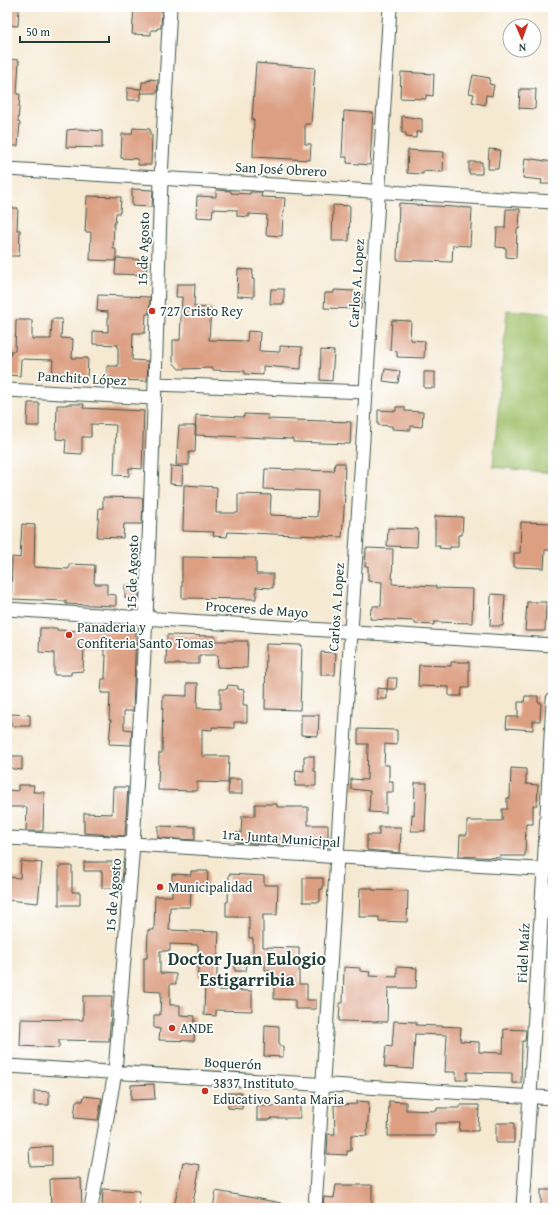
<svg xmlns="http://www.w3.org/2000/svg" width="560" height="1215" viewBox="0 0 560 1215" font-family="'Gentium Book Plus',serif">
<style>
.green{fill:#9fc069;stroke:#5f7e4e}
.building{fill:#dc9f82}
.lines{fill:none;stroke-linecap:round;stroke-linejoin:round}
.street-casing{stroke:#3f574c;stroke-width:15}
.street{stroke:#fff;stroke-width:13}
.poi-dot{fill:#c8321e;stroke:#fff;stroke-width:1.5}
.labels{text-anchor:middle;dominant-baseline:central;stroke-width:3.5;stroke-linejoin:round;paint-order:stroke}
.street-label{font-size:14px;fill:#1f3d34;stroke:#fff}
.poi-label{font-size:14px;fill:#1f3d34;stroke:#fff;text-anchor:start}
.district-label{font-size:18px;font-weight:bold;fill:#1f3d34;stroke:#fff}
</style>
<rect width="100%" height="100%" fill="#fff"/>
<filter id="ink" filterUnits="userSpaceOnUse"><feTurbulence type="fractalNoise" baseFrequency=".025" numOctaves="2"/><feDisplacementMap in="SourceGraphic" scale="8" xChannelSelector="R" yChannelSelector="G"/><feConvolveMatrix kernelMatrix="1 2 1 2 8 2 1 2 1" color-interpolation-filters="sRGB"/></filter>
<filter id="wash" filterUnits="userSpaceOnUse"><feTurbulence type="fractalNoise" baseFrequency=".012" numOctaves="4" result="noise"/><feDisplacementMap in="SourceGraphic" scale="16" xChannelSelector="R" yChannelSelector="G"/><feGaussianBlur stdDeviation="0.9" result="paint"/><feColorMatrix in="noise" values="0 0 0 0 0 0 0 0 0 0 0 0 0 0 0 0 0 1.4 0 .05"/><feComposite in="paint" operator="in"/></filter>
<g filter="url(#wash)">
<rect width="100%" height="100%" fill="#f5e9d2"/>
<path class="green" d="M507 310 553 314V473L493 467Z"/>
<g id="blocks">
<path class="building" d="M7 7H19L18 26 7 25Z
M134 7H162L161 28H157V30H151V35L132 34Z
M7 59 19 60 17 94H20L18 122 20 123 18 146H7Z
M256 63 315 68 311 124H305V144H311L310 160 253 157 254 120H252Z
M401 72 434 74 433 96 426 95V99L400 98Z
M473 75 490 78 489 84 494 85 492 96 486 95 485 105 472 102 474 94 469 93Z
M150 79 158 80 157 93H141L142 82H147V80L150 81Z
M127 88 141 89V100H127Z
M520 89H536L535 109 519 108Z
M344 111 373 113 370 165 347 163V157H342Z
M402 116 422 119V132H416V138L406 137V133H402Z
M133 128 150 129V135H152L151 165H138V159L121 158 122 134H132Z
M77 129 102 131V148L66 147 67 130Z
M489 149 500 150 498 169H488Z
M408 150 444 152 443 172 423 171V174L407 173Z
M525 158 553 162V184H541L542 180 523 178Z
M469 162H482V174H469Z
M132 189 153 190 152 207 132 206Z
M216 190 231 191V193L250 194V192H262L261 197 285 198 284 212H283L282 236 266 235 267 215 249 214V217L237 216V210L213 209 212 218 196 217 197 196 216 197Z
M87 196 121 197 120 213H116L115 223H114L113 249H116V261L90 260 91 232H85Z
M399 203 416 204V205L472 208 470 246 453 245 452 262 397 260Z
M333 205 350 206 349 241H332Z
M7 208H18L17 230H20L19 256H7Z
M506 209H520L519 229H517L516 258 506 257V248L496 247 497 228H505Z
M116 258 147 260 146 275 115 274Z
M238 269 253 270 252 279H254V297L237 296Z
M177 284H195L194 307 211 308 209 340 247 341 248 331 260 332 259 351 280 352V346L302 347 301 369 263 366V375L245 374V371L213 370V368L179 369 173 362V340H180L182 297H176Z
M271 289H284V304H270Z
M334 290 354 291V294H362L361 309 324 308 325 293H334Z
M98 295 150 297 149 314H146L145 333H133L132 360 148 361 147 381 114 380V378H107V366H118V345L93 344V331L108 332V312L97 311Z
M52 319H62L61 338 73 339 72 358H88L87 379 52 376 53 360 21 359 20 376 8 375V358H10L11 351H15L16 320H32V339H51Z
M392 320 411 321 410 340 425 341 424 358 397 357V351L390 350Z
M321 350 334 351 332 381 320 380Z
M385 369 400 371 398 383 383 381Z
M424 372H435V388H424Z
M28 403H39V426H27Z
M67 404H84L83 408 144 411 142 469 129 468V476L114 475 116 425 91 424V437H82V454L65 453 66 440 56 439 57 405H67Z
M396 407H405V411L423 412 422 427 411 426V430L392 429V426L378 425V410L396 411Z
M244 414 268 415V419L351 422 350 444 293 442V439L195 435 196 415 244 417Z
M179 426H196L195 452H189V465H176Z
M335 463H345L344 495H345L342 537 228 532 227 537 213 536 214 532 183 531 184 485 217 487 216 513H238V494L271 495 270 515 317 517 318 491 264 489 265 469 334 471Z
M171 466 183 467 182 485 170 484Z
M103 497 143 498 142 524H124L123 538 97 537 99 508H103Z
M435 516 463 517 462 535H458V547H450V549L439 548 440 546H435Z
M521 522 552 523 551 550H545L544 568 514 567V553H520Z
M22 524 35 525 34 567 69 569V564L95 565 94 583 96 584H107V594L116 595V606L66 604V601L11 599 12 557 20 558Z
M388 528 418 529 417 547 387 546Z
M366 548 393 549 392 584 436 586V588L473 589 472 623 434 622V625L415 624V621L370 619 371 609H373V606H381L382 582 368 581V566H365Z
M182 557 256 558V574H273V588L256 587V599L182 598Z
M125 585 139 586V598H125Z
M491 594 505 595 503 626H490Z
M527 602H546L545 631H525Z
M81 627 102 628V631L136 632 133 711H124V729L132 730 131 745 109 744 111 720H109L110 693H101L102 679H105L106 655H104V648L84 647 83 671 71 672V675H54V653L39 652 40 628H57V630L81 631Z
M167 635 215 636V641H248L247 668 217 667 218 655H199V664H166Z
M266 644 302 645 300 710 265 709Z
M321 652 336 653 335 675H321Z
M451 662H469V688H462L461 696H449V687L418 686 419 665 451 666Z
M388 678H397L396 689H387Z
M187 683H198L197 708 220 709V689H227L228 685 238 686V689L244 690 243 705H247V722H234V728L212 727V730L202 729V756H229L228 783 197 782V791L158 790 159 753H162L163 695 187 696Z
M377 688 387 689V699H377Z
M525 696H538V702H541L540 721H533V730L506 728 507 717H518V702H524Z
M11 714 30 715V726H11Z
M301 715H319L318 736 301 735Z
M358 729 397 730V745L385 744 384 765H389V781H393V792H386V813L369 812 370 791 351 789V779L367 780 368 744H358Z
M9 756H22V770L13 769 10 767 11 766H9Z
M304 756H314V771H316V786H295L296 770 304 771Z
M511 768 526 769V784L538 785 537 805H533V824H526L525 856H500V858L459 856 460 835H467V821H502V809H507V798H510Z
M229 779H242V794H228Z
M415 783H427L425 831H411L412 814 414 815Z
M18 785H34L33 792H44L43 831H26L27 807H7V790L18 791Z
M113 787H128L125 836 84 833V813L112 814Z
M255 804H277V807H308V825H328V848L308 847V843H287V845L236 842V833H241L242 816H255Z
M158 826 195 827V840L158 838Z
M379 827H401L400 853 367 850V835H379Z
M21 861 42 863 38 903 7 900V877L20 878Z
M84 862H124L121 888H102V871H84Z
M59 866H72V892H80V905H59Z
M191 871H208L207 889 191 888 190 907H170L169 930 219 932 216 990 252 991V1011L216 1010V1016L204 1015 205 977H198V945L170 944V951H160V973L176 974V984H170V1005H180V1015L195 1016 194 1041 159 1040 160 1029 154 1028V1015H160L161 992 144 991V958H147L148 930H154L155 896H172V874L191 875Z
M229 874 264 876V885H278L277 915H263V947L299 948V984H307V1000H316V1009H295V1000L274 999V976H272V972H269V970H265V962L253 961V938H249V917H226V902H228Z
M303 878H323V889H320V902H303Z
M360 888H372V890L408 891 407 922 379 921V917H359Z
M235 960 247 961 246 971H235Z
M344 967 360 968V971L370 972 369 976 397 977V967L417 968 416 988H388L387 1022 339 1021 340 1003H343Z
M83 996H112L109 1041 59 1040V1048L20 1046 21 1019 83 1020Z
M394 1021 416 1022V1025L461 1027 460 1041 479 1042V1052L503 1053 504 1029 526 1030 525 1041H522L521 1083H512V1073L467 1072V1080H456V1072H445L447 1035 415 1034 413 1069 384 1067 386 1046 392 1047Z
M265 1025 279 1026V1046H283V1057L264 1056Z
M154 1084 155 1099 131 1100V1085Z
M34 1091 49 1092V1105H34Z
M228 1093H243L242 1109 228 1108Z
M84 1096 102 1098 98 1120 74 1118 76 1101H83Z
M281 1101H300V1118H271V1120H257V1106H281Z
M357 1101 369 1102 367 1136 351 1135V1151H347V1155L327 1154 328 1134H335L334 1105 357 1104Z
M389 1101 406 1102V1110L437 1111V1108H460V1105H479L478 1131H459L460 1123H435V1136H388Z
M496 1123H514V1143H496Z
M52 1146V1165L30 1166 29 1148Z
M183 1162 200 1165 192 1208H174Z
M81 1178 82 1208H51L50 1179Z
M336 1185H372V1208H323L324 1197 334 1198Z
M103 1189 140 1191 139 1208 102 1207Z
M541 1190H553V1208H541Z
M216 1191 281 1203V1208H213Z"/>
</g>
</g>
<g filter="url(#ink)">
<use href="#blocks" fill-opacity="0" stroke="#3f574c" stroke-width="1"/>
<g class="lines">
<defs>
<path id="street" d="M7 169 553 202
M155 384 366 392
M7 390 154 398
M7 609 553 645
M7 838 133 844 553 870
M7 1066 553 1098
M91 1208 115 1072 133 844 146 618 155 384 161 178 170 7
M315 1208 390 7
M523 1208 544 869 553 699"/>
</defs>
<use href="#street" class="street-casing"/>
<use href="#street" class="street"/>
</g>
</g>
<g class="poi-dot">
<circle cx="152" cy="311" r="4"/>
<circle cx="69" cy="635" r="4"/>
<circle cx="160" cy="887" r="4"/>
<circle cx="172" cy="1028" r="4"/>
<circle cx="205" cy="1091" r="4"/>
</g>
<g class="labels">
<g class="street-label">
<text transform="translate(281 169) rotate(3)">San José Obrero</text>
<text transform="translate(143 249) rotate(-88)">15 de Agosto</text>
<text transform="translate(356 283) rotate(-86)">Carlos A. Lopez</text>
<text transform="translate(82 378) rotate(3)">Panchito López</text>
<text transform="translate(132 572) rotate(-88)">15 de Agosto</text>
<text transform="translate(336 607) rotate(-86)">Carlos A. Lopez</text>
<text transform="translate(257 609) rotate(4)">Proceres de Mayo</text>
<text transform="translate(281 838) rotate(4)">1ra. Junta Municipal</text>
<text transform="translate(113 895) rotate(-85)">15 de Agosto</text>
<text transform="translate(523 953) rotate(-87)">Fidel Maíz</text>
<text transform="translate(233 1063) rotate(3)">Boquerón</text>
</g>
<g class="poi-label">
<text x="160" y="311">727 Cristo Rey</text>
<text x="77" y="627">Panaderia y<tspan x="77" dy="16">Confiteria Santo Tomas</tspan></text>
<text x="168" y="887">Municipalidad</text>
<text x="180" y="1028">ANDE</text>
<text x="213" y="1083">3837 Instituto<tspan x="213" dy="16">Educativo Santa Maria</tspan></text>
</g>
<g class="district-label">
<text x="247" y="958">Doctor Juan Eulogio<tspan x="247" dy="21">Estigarribia</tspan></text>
</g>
</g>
<rect width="560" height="1215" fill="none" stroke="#fff" stroke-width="24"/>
<g transform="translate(522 38) rotate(178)"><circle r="19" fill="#ffffff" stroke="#a5b1ae"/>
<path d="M0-3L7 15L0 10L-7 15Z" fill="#c8321e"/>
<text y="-6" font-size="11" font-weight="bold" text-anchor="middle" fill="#1f3d34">N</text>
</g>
<path d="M20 36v6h89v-6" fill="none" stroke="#1f3d34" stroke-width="2"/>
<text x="26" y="36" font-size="12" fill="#1f3d34" stroke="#ffffff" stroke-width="3" paint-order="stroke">50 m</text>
</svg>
